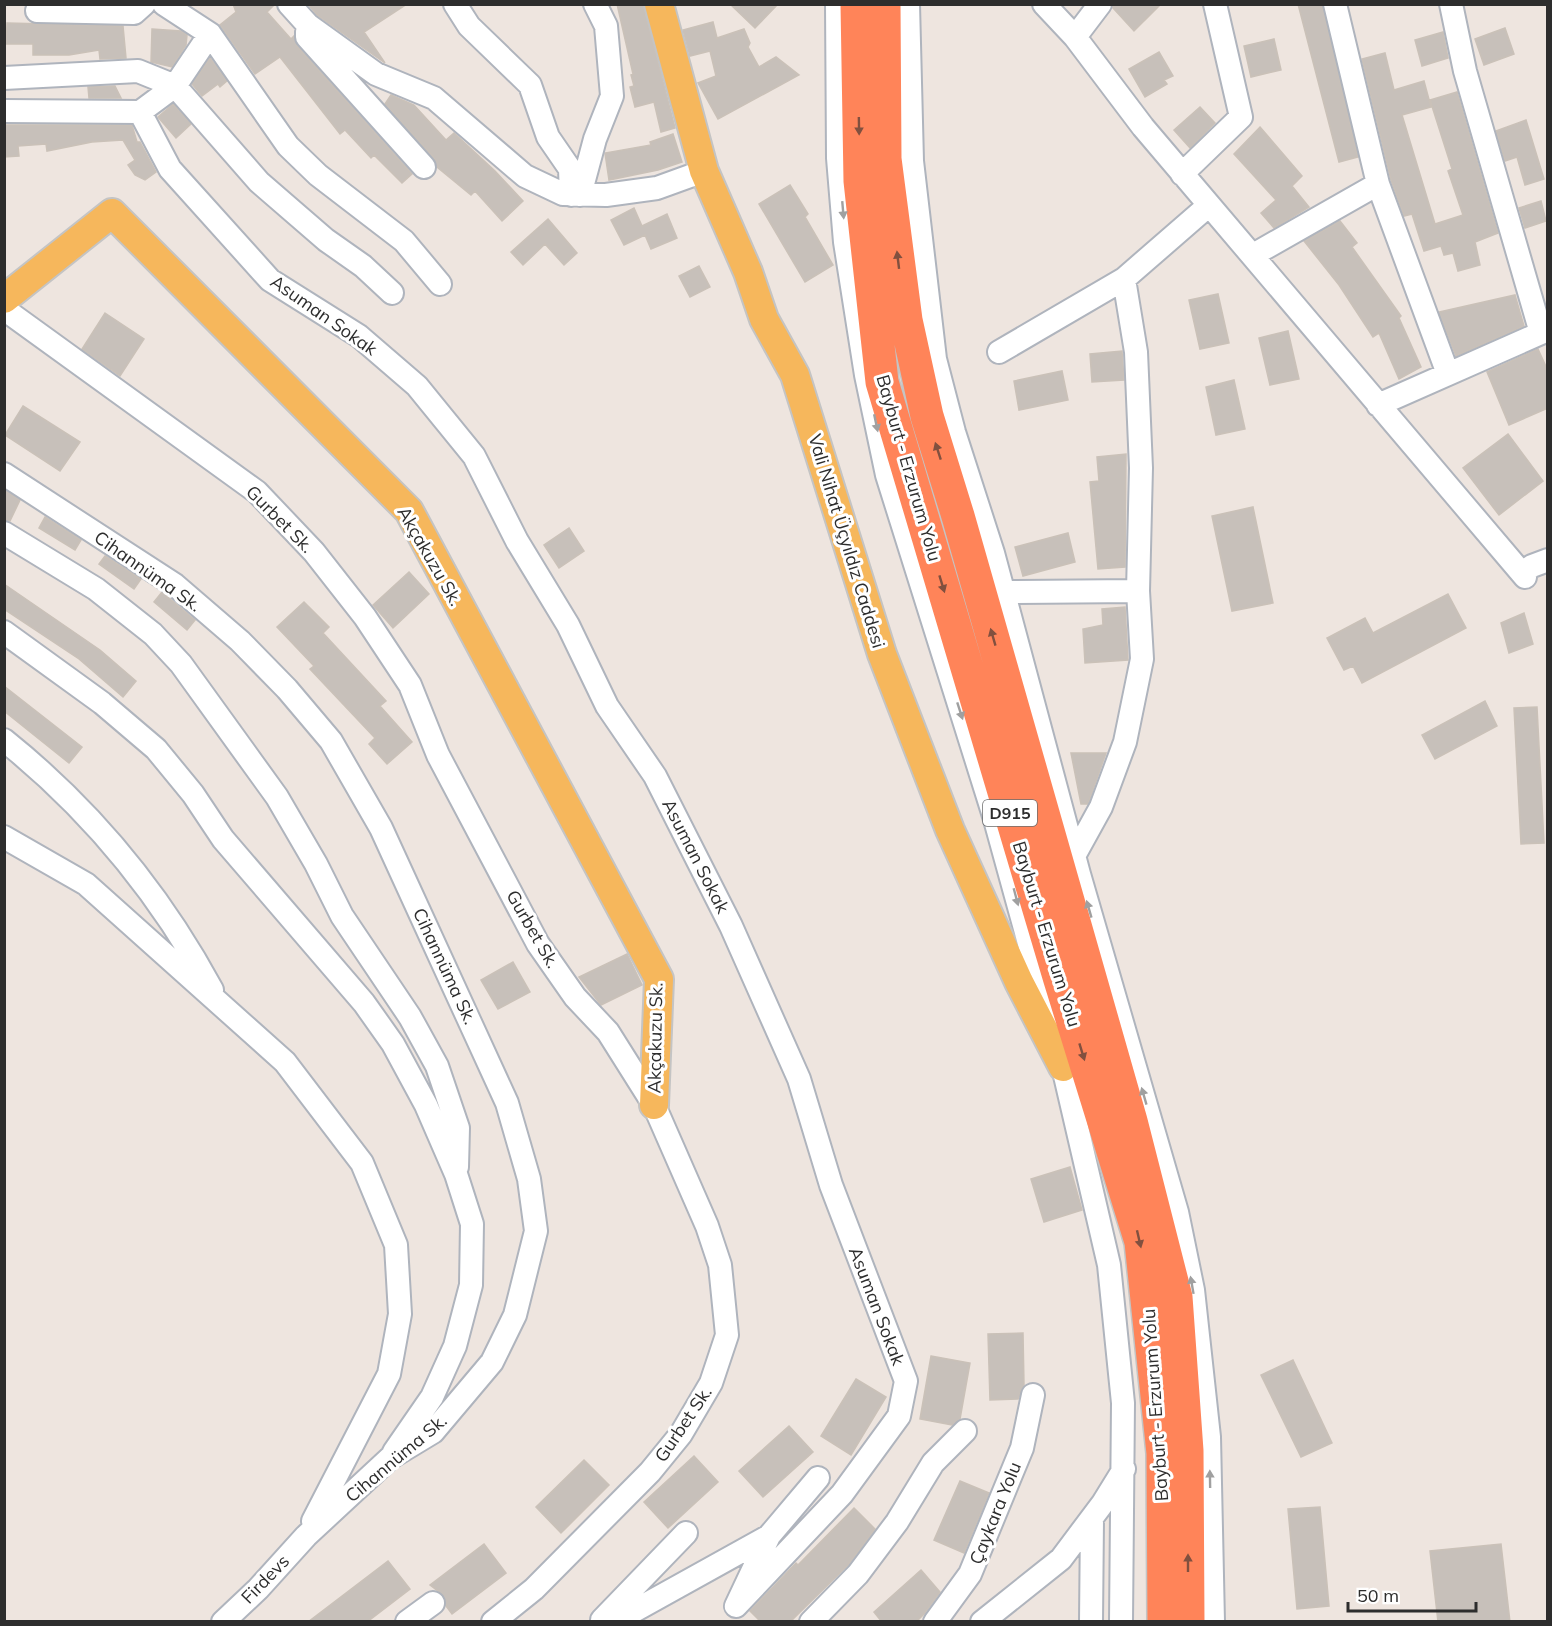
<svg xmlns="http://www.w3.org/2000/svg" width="1552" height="1626" viewBox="0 0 1552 1626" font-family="Mulish,sans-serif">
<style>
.building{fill:#c7c0ba;stroke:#cac1b8;stroke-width:1.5}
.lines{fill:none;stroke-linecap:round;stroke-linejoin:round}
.minor-casing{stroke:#afb4bd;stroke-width:26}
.major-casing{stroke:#c4c4c4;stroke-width:32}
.highway-casing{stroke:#c4c4c4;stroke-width:36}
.minor{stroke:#fff;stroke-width:22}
.major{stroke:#f6b75c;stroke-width:28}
.highway{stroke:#ff8459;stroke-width:33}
.oneway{fill:#81503f}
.oneway2{fill:#a0a0a0}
.labels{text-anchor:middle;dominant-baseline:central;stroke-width:6;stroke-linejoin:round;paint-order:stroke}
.shield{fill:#fff;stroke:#6c6c6c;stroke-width:1.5}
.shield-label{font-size:16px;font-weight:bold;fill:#2d2d2d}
.street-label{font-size:18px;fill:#2d2d2d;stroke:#fff}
</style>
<rect width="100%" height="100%" fill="#eee5df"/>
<path class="building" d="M233 4H275L267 12 291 39 294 36 297 46 412 174 402 183 374 155 371 158 345 130 340 134 280 57 255 74 220 25 236 12Z
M308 4H407L364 32 385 63 317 15Z
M617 4H643L675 128 661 132 654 102 635 107 630 87 634 86 631 75 633 74Z
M730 4H778L755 28Z
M1113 4H1161L1134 31 1113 8Z
M1298 4H1322L1358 157 1339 162Z
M713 22 717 38 744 29 750 43 748 47 759 67 776 57 799 75 718 119 698 83 716 76 710 51 690 56 683 30Z
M7 23 123 26 126 58 100 59 99 50 69 55H33V44H6Z
M1505 28 1514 54 1484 65 1475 39Z
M152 29 181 31 187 35 186 45 172 67 151 62Z
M1443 32 1448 58 1422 66 1415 40Z
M1274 39 1281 70 1251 77 1244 46Z
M1159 52 1173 76 1164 80 1167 84 1145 97 1129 69Z
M1385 53 1394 90 1424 81 1431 107 1402 115 1435 224 1463 215 1448 171 1452 169 1430 100 1457 92 1498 233 1475 242 1480 265 1458 271 1453 253 1444 255 1441 246 1424 251 1412 214 1404 216 1391 180 1362 59Z
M210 58 227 81 220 87 218 84 202 96 192 84Z
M115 86 121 98H89L88 87Z
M391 95 414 105 446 140 454 133 495 171 523 201 502 221 475 191 471 195 437 167 434 158 385 104Z
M173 104 191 124 176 138 158 117Z
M1200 107 1215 123 1190 148 1174 130Z
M1526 120 1544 179 1525 185 1517 157 1505 161 1496 131Z
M4 125H132L137 142H140L156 172 145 180 135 175 128 165 135 160 123 140 92 142 47 151 46 144 18 146 19 156 4 157Z
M1260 127 1302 176 1292 186 1309 207 1274 228 1261 213 1276 200 1234 154Z
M673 134 682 162 658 170 609 180 605 153 651 145 650 142Z
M790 185 808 214 805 217 833 265 805 282 759 204Z
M1541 201 1546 221 1525 228 1519 208Z
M634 208 642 226 667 214 677 238 651 249 645 235 624 245 611 220Z
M548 219 577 253 564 265 545 244 523 265 511 252Z
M1340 221 1357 243 1352 247 1401 316 1399 318 1421 367 1399 379 1379 333 1373 337 1339 285 1304 241Z
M699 266 710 287 690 297 679 276Z
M1218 294 1229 343 1200 349 1189 300Z
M1515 295 1524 326 1456 356 1439 312Z
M105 313 144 339 120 376 82 349Z
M1288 331 1299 379 1270 385 1259 338Z
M1538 349 1548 371V408L1509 425 1487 372Z
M1122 351 1124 380 1092 382 1090 354Z
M1062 371 1068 400 1019 410 1014 381Z
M1234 380 1245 429 1216 435 1206 387Z
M23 406 80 442 60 471 5 435Z
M1508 434 1543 481 1499 515 1463 468Z
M1126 454 1125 567 1098 569 1090 482 1099 481 1097 457Z
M4 490 20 500 10 521 4 520Z
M1253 507 1273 603 1232 611 1212 516Z
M45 517 81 540 75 550 39 528Z
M569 528 584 551 559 568 544 545Z
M1068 533 1075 562 1023 576 1015 547Z
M105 556 141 579 134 589 99 564Z
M409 572 429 594 393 628 373 605Z
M4 584 100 650 136 681 123 697 79 659 4 609Z
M162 592 195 620 187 630 154 602Z
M1448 594 1466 628 1362 683 1353 666 1344 670 1327 638 1365 618 1373 633Z
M304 602 329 627 323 633 386 701 380 706 412 742 387 764 369 744 375 738 310 669 314 666 277 627Z
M1125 607 1128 660 1085 663 1083 629 1103 625 1102 609Z
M1524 613 1533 644 1509 653 1501 623Z
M4 686 82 747 69 763 4 711Z
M1485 701 1497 726 1435 759 1422 735Z
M1537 707 1544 843 1521 844 1514 708Z
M1071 753H1106L1088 804H1081Z
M627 954 642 985 601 1005 579 977Z
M513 962 530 992 498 1009 481 980Z
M1070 1167 1082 1210 1044 1222 1031 1179Z
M1023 1333 1024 1385 1018 1399 990 1400 988 1334Z
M931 1356 970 1363 960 1419 952 1425 920 1419Z
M1293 1360 1332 1443 1301 1457 1261 1375Z
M856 1379 886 1397 851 1455 821 1436Z
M789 1426 813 1452 763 1497 739 1471Z
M694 1456 718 1482 668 1528 644 1502Z
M584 1460 609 1485 561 1533 536 1507Z
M960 1481 989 1493 964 1553 934 1540Z
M1320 1507 1329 1606 1297 1609 1288 1509Z
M854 1508 875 1529 848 1565 790 1622H761L750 1611 796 1563 798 1565Z
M484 1544 506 1573 452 1614 446 1606 443 1595 430 1585Z
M1501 1544 1510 1622H1438L1430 1551Z
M388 1561 410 1589 367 1622H308Z
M921 1570 940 1592 924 1614 916 1622H882L874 1612Z"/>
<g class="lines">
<defs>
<path id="minor" d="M164 4 210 34 175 86 140 112 170 169 270 280 359 336 417 386 474 456 517 541 568 625 607 706 655 776 731 926 799 1079 831 1185 906 1381 899 1416 842 1494 736 1606 769 1536 614 1622
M289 4 308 25 376 74 434 98 525 176 563 194 606 195 657 188 704 171
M455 4 469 26 530 85 548 137 570 169 571 195
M837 4 838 158 845 242 866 375 887 475 994 816 1063 1067 1109 1265 1123 1403 1121 1622
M908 4 912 161 935 359 954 432 993 553 1079 874 1177 1212 1193 1290 1209 1437 1213 1622
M1044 4 1075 37 1143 127 1525 577
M1335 4 1378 184
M37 11 134 13 144 4
M307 32V37L424 167
M210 34 288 146 318 175 404 241 440 284
M1075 37 1100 4
M4 78 138 71 175 86 259 182 326 240 363 266 392 293
M4 111 140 112
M1182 174 1241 117 1215 4
M580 195 595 139 612 96 606 26 595 4
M1253 255 1378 184 1448 374
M4 309 257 492 314 552 365 617 410 685 438 755 538 944 575 997 608 1032 654 1105 707 1226 720 1265 727 1335 711 1383 681 1434 650 1472 534 1589 493 1622
M999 352 1124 279 1208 206
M1378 405 1541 333 1465 71 1451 4
M4 474 175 585 240 641 287 689 331 741 381 828 507 1103 529 1179 536 1231 515 1315 492 1362 433 1432 390 1458 306 1536 258 1589 223 1622
M4 533 96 589 153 634 181 664 277 797 316 864 342 916 410 1017 437 1066 458 1128 457 1167
M1522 573 1532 566 1548 560
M1003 592 1138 591
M4 632 102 703 156 749 193 794 223 839 364 1003 393 1044 426 1105 456 1174 472 1224 471 1285 455 1346 432 1397 394 1452
M4 740C90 809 160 894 212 990
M4 837 86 884 285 1062 362 1163 396 1245 400 1314 389 1374 313 1521
M1074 856 1101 807 1125 742 1142 659 1138 591 1141 468 1136 352 1124 279
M769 1536 818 1478
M602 1620 686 1533
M407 1622 433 1603
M811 1622 858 1574 897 1522 933 1463 965 1431
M935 1622 970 1574 1022 1448 1033 1395
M982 1622 1061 1559 1103 1503 1124 1469
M1091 1622 1092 1520"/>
<path id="major" d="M659 4 704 171 748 272 764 319 795 375 882 654 950 830 1019 982 1063 1067
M4 299 112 213 409 511 659 979 654 1105"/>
<path id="highway" d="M857 4 860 181 882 382 1060 980 1141 1242 1163 1453 1164 1622
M884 4 885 159 906 320 927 416 958 516 1131 1121 1176 1297 1187 1451 1188 1622"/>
</defs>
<use href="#minor" class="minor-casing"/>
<use href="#major" class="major-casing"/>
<use href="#highway" class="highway-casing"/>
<use href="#minor" class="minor"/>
<use href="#major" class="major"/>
<use href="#highway" class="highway"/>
</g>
<defs><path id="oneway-solid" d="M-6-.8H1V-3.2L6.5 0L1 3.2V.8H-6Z" transform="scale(1.5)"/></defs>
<g class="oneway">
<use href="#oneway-solid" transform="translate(859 126) rotate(89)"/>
<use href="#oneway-solid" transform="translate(898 260) rotate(-97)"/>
<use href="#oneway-solid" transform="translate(938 451) rotate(-108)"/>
<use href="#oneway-solid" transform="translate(942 584) rotate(73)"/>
<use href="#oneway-solid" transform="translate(993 637) rotate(-106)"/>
<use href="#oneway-solid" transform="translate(1082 1052) rotate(73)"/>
<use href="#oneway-solid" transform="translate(1139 1239) rotate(77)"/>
<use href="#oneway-solid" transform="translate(1188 1563) rotate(-90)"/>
</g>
<g class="oneway2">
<use href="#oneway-solid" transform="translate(843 210) rotate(85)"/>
<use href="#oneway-solid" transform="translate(876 423) rotate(78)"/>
<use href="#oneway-solid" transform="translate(960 711) rotate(72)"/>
<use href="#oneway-solid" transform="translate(1016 897) rotate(75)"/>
<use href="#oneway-solid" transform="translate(1089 909) rotate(-106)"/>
<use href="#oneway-solid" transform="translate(1144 1096) rotate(-106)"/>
<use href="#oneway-solid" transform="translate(1192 1285) rotate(-100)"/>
<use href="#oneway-solid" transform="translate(1210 1479) rotate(-91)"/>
</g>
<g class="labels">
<rect class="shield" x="983" y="800" width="54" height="26" rx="4.5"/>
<g class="shield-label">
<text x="1010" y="813">D915</text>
</g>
<g class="street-label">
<text transform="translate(324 315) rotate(35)">Asuman Sokak</text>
<text transform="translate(909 468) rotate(74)">Bayburt - Erzurum Yolu</text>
<text transform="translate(280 519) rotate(45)">Gurbet Sk.</text>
<text transform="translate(847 541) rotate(73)">Vali Nihat Üçyıldız Caddesi</text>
<text transform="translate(430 556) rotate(60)">Akçakuzu Sk.</text>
<text transform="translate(148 571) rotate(35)">Cihannüma Sk.</text>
<text transform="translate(696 856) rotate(63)">Asuman Sokak</text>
<text transform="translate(533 929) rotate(60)">Gurbet Sk.</text>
<text transform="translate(1047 934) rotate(73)">Bayburt - Erzurum Yolu</text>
<text transform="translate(445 966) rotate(65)">Cihannüma Sk.</text>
<text transform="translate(655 1038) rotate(-89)">Akçakuzu Sk.</text>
<text transform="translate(877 1306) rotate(69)">Asuman Sokak</text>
<text transform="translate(1155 1405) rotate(-94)">Bayburt - Erzurum Yolu</text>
<text transform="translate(683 1424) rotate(-56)">Gurbet Sk.</text>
<text transform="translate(396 1458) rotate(-40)">Cihannüma Sk.</text>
<text transform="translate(995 1513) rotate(-68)">Çaykara Yolu</text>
<text transform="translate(265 1579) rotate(-46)">Firdevs</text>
</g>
</g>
<rect width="1552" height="1626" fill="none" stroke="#2d2d2d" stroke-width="12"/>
<path d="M1348 1602v9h128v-9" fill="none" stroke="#2d2d2d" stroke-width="3"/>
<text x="1357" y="1602" font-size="18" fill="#2d2d2d" stroke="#ffffff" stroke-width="4.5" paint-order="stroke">50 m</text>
</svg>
